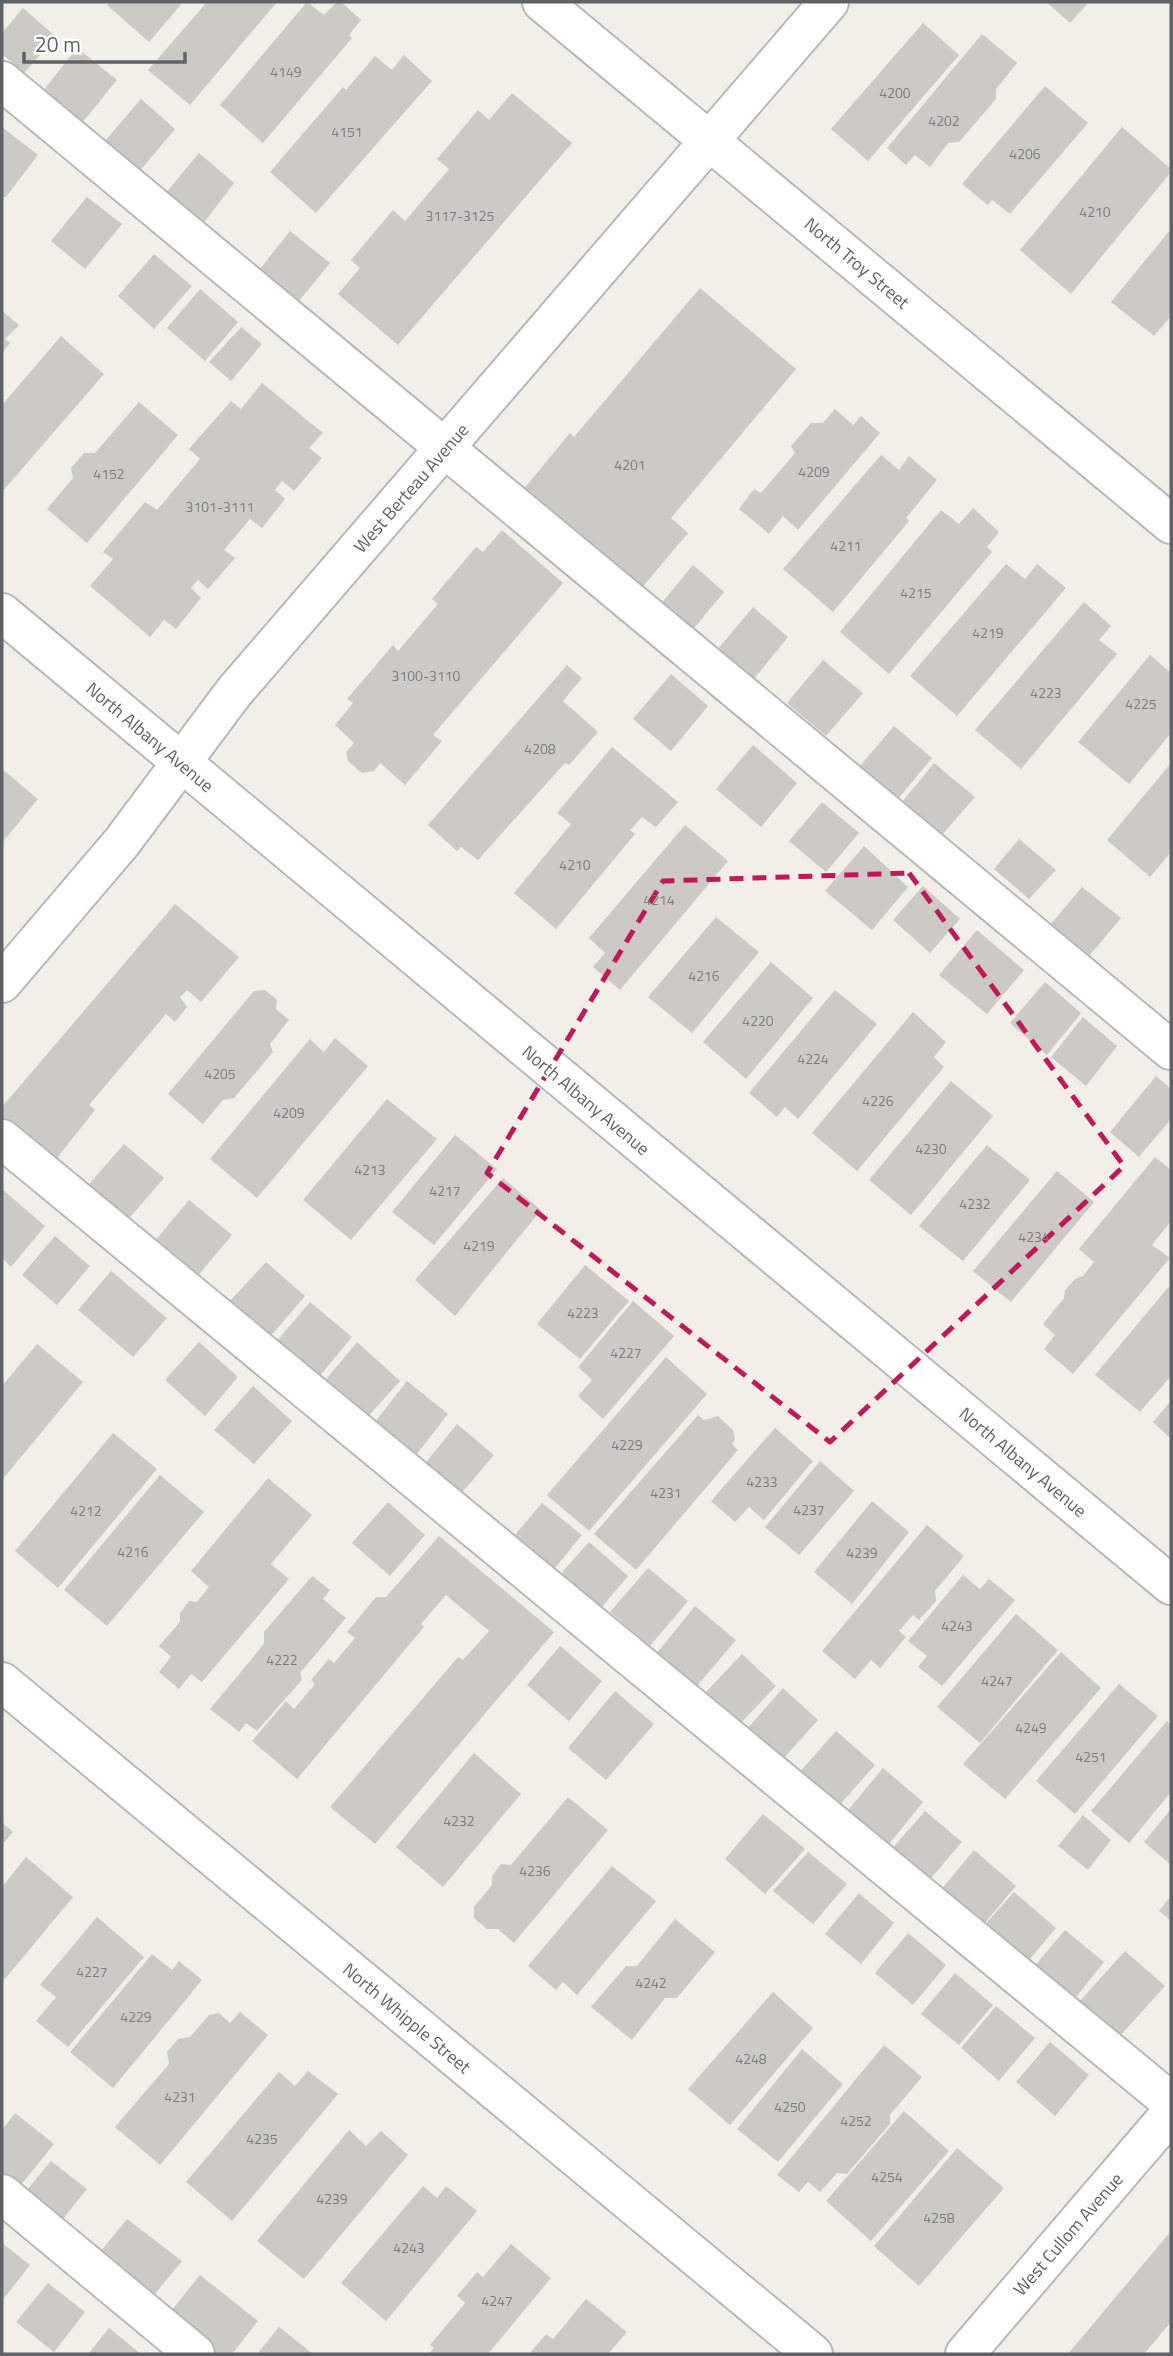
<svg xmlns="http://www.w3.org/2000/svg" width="1173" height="2356" viewBox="0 0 1173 2356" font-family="'Titillium Web',sans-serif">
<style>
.building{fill:#cccac5}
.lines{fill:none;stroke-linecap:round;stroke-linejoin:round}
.minor-casing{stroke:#b5b8bc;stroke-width:42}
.minor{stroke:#fff;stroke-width:38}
.marked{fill:none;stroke:#c2185b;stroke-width:5;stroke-dasharray:14 9;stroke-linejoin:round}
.labels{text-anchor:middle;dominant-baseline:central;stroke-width:5;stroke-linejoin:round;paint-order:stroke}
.number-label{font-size:14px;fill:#7a7d7f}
.street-label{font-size:18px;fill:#5f6368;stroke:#fff}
</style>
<rect width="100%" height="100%" fill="#f1efe8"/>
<path class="building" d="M110 2H183L149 42 107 5Z
M207 2H277L190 105 148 70Z
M307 2 324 15 337 2H341L361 20 349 35 352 38 263 143 220 105Z
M1046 2H1089L1070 23Z
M23 8 56 37 24 73 2 54V33Z
M923 23 959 55 868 161 831 129Z
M982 34 1017 63 996 89V99L959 142 948 143 930 167 915 155 906 165 887 148Z
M77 48 117 80 82 123 43 91Z
M404 55 432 81 316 213 270 172 343 87 346 90 375 56 392 70Z
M1045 86 1088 123 1010 214 992 200 988 205 962 184Z
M512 93 572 143 398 345 338 294 360 268 351 260 393 210 405 221 449 169 437 159 478 110 489 120Z
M141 99 175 129 139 172 104 142Z
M2 127 38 155 5 198 2 195Z
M1122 127 1171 169V172L1071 294 1020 250Z
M199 153 234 183 203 224 165 194Z
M87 197 122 224 85 269 51 241Z
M1171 229V316L1154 336 1111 302Z
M290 231 330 263 296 305 257 273Z
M154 254 192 286 154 329 118 296Z
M700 288 796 369 671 518 688 533 640 590 522 491 570 433 574 437Z
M200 289 238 322 205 361 167 328Z
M2 311 19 325 5 339 10 343 2 353Z
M241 327 262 344 231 381 209 362Z
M61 336 104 374 2 492V405Z
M262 383 323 433 309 448 322 458 294 491 282 481 275 490 285 499 262 528 250 519 224 550 235 558 208 589 198 580 191 588 201 598 176 629 164 620 150 637 90 586 113 559 103 552 145 502 157 510 200 459 189 449 231 401 241 409Z
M139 402 178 435 87 543 47 509 73 478 71 468 84 453H95Z
M835 409 853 425 861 416 880 433 798 530 783 516 769 534 739 509 754 489 761 493 795 453 791 446 811 423H823Z
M881 455 899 470 909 456 937 480 906 518 909 521 833 612 783 569Z
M973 508 999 532 987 547 992 552 889 674 840 632 941 510 959 524Z
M502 530 563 583 433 735 442 741 405 785 380 763 374 771 362 773 348 761 346 752 354 743 335 725 353 703 347 699 393 645 398 651 438 604 432 599 476 547 483 552Z
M1006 564 1025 579 1037 564 1066 588 957 716 910 676Z
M693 565 724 592 690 633 660 605Z
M1084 602 1111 626 1099 640 1117 654 1021 769 975 730Z
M753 607 788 637 753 680 717 650Z
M1150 655 1171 673V733L1129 784 1078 742Z
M823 660 863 693 826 736 787 703Z
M567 665 582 678 563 701 598 732 569 765 565 763 478 860 461 847 457 851 428 825Z
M671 674 708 706 671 751 633 719Z
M894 726 932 758 898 799 860 766Z
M753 745 797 783 761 827 716 789Z
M612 747 678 802 656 827 642 817 630 830 635 834 556 929 514 893 571 824 557 813Z
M934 763 975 797 942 835 902 802Z
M1171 763V852L1150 877 1107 840Z
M2 769 38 799 2 843Z
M822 802 859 833 826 872 789 841Z
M685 825 728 861 620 990 593 967 605 953 589 938Z
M1019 839 1056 870 1029 899 994 869Z
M864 846 908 887 872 930 825 891Z
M923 886 960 919 930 953 893 920Z
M1082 887 1121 918 1089 956 1051 924Z
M175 904 239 957 201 1002 187 990 180 997 187 1007 175 1022 166 1014 89 1105 95 1110 53 1163 2 1120V1107Z
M716 917 759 952 692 1033 648 997Z
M977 930 1024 970 987 1014 939 975Z
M771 962 813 998 746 1079 703 1042Z
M1045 982 1081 1013 1047 1055 1010 1023Z
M265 990 277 1000 276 1009 289 1020 270 1044 273 1052 234 1098 223 1100 203 1124 168 1094 254 991Z
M835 990 877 1024 798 1119 785 1107 777 1117 749 1093Z
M913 1012 946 1042 934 1057 944 1067 857 1171 812 1133Z
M1083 1017 1117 1046 1086 1086 1051 1057Z
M335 1038 368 1066 257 1198 210 1159 310 1039 324 1052Z
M1156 1076 1171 1089V1119L1139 1157 1110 1132Z
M951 1081 993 1116 911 1215 869 1180Z
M387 1099 437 1139 351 1240 303 1200Z
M455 1135 497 1169 434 1245 392 1212Z
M124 1144 164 1178 125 1223 85 1189Z
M987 1145 1030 1180 963 1261 919 1226Z
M1155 1157 1171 1170V1221L1152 1245 1170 1258 1073 1374 1044 1349 1055 1335 1043 1324 1064 1298 1065 1290 1075 1279 1083 1276 1094 1262 1079 1249Z
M1057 1171 1094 1202 1011 1302 973 1271Z
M503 1178 541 1210 455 1316 415 1280Z
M3 1190 45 1226 11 1267 2 1258Z
M189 1200 232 1235 196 1278 154 1242Z
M55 1236 90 1266 57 1305 22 1275Z
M266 1262 305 1296 270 1337 229 1302Z
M585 1265 629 1301 580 1359 537 1324Z
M111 1271 167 1318 133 1357 78 1310Z
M1171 1284V1376L1140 1412 1095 1375Z
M633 1301 674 1336 603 1419 578 1396 592 1380 578 1367Z
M310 1302 352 1337 319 1377 276 1342Z
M199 1342 238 1377 205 1416 165 1380Z
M357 1342 400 1381 366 1419 324 1382Z
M37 1344 83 1382 2 1480V1386Z
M666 1357 707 1394 589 1531 547 1495Z
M407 1381 448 1414 413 1459 372 1426Z
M253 1386 292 1421 254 1464 214 1430Z
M1171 1401V1439L1153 1422Z
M698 1415 704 1420 718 1416 733 1430 735 1440 732 1444 738 1450 636 1570 594 1534Z
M457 1424 494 1455 460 1495 424 1465Z
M775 1428 813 1461 764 1520 749 1507 735 1522 711 1501Z
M113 1433 157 1469 58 1588 15 1551Z
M820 1461 854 1491 799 1555 765 1527Z
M160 1475 204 1512 107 1626 64 1590Z
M268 1478 312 1515 271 1564 289 1579 202 1682 191 1674 179 1689 159 1672 171 1657 159 1646 180 1622V1613L189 1601 197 1602 209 1587 191 1571Z
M872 1501 909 1532 852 1604 814 1572Z
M388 1502 425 1535 390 1576 352 1543Z
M542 1503 582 1535 550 1574 510 1541Z
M927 1525 964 1556 935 1591 936 1601 919 1620 913 1615 899 1631 906 1637 880 1668 871 1660 855 1679 822 1651Z
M439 1536 554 1632 375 1844 330 1807 458 1657 463 1660 489 1631 446 1595 421 1624 424 1627 297 1779 252 1741 286 1701 294 1709 315 1684 311 1680 329 1659 334 1663 355 1638 347 1632 376 1597H386Z
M589 1542 628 1576 597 1613 556 1579Z
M648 1568 688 1601 650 1646 610 1612Z
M963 1575 980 1589 989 1579 1015 1600 942 1686 918 1667 927 1656 908 1641Z
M312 1576 330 1590 323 1599 346 1618 300 1673 302 1680 257 1731 246 1723 239 1732 210 1709 264 1644V1632Z
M695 1606 736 1640 697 1686 657 1653Z
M1016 1614 1058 1650 980 1743 937 1707Z
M560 1646 602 1681 569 1721 527 1685Z
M1061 1652 1101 1688 1005 1799 963 1764Z
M742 1654 776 1686 739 1725 705 1693Z
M1119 1684 1158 1716 1075 1814 1036 1781Z
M783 1688 818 1720 782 1760 746 1730Z
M615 1691 654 1724 606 1780 568 1748Z
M1167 1721 1171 1725V1792L1129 1843 1091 1811Z
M836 1731 875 1765 837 1808 798 1774Z
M474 1753 521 1794 443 1887 396 1847Z
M883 1768 923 1802 886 1848 845 1814Z
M568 1797 608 1830 514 1943 498 1929H487L474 1918V1907L492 1885V1876L501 1864 511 1865Z
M1171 1809V1865L1144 1842Z
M925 1811 962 1842 927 1883 890 1851Z
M763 1814 805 1849 765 1894 725 1859Z
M1083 1815 1111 1840 1088 1870 1058 1846Z
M2 1822 13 1832 2 1845Z
M974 1850 1016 1886 983 1925 940 1891Z
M808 1852 847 1884 813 1924 773 1891Z
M26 1857 73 1897 5 1979 2 1977V1887Z
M612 1866 656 1901 577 1995 563 1982 556 1990 528 1966Z
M1014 1892 1056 1928 1024 1966 980 1930Z
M859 1893 894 1923 861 1964 825 1934Z
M1171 1896V1921L1159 1911Z
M97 1917 144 1957 68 2047 36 2021 56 1997 40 1985Z
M675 1919 715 1952 677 1998H665L632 2040 591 2007 626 1966H637Z
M1065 1930 1104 1962 1073 2001 1033 1968Z
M908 1933 946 1965 913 2005 875 1973Z
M1125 1951 1165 1986 1119 2037 1079 2002Z
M152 1954 172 1970 179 1961 202 1980 113 2088 70 2052Z
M955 1973 993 2005 959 2045 921 2014Z
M773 1992 813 2028 730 2125 688 2089Z
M996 2006 1035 2038 999 2081 961 2048Z
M240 2012 268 2035 160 2165 115 2127 169 2064 167 2052 178 2039 190 2037 209 2015 219 2013 230 2023Z
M1050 2042 1089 2075 1055 2116 1016 2082Z
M884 2045 922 2077 890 2115V2124L847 2174 837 2173 820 2192 808 2182 799 2192 777 2175Z
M802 2049 843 2084 778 2162 737 2129Z
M308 2071 338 2094 232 2221 186 2182 279 2072 295 2086Z
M904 2111 949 2151 871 2241 826 2201Z
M15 2113 54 2144 17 2190 2 2178V2130Z
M349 2130 366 2146 381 2131 408 2155 304 2279 257 2241Z
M957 2148 1004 2188 919 2286 874 2246Z
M51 2161 87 2189 58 2225 22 2196Z
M423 2186 437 2198 446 2186 477 2211 386 2321 341 2283Z
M127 2219 182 2261 146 2305 92 2262Z
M1171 2231V2322L1144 2354H1068Z
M2 2243 30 2265 2 2301Z
M511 2244 551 2278 488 2354H428L434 2348 430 2345 465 2303 457 2296 477 2272 483 2277Z
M200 2275 258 2321 232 2354H217L168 2315Z
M48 2283 85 2312 54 2352 16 2322Z
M586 2299 627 2332 608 2354H529L546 2334 553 2339Z
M279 2327 313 2354H257Z
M109 2328 141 2354H88Z"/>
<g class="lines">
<defs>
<path id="minor" d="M542 2 1171 524
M2 81 1171 1050
M2 613 1171 1585
M2 983 122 842 234 692 829 2
M2 1139 1171 2102
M2 1682 813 2354
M2 2194 195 2354
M965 2354 1171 2113"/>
</defs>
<use href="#minor" class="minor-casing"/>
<use href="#minor" class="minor"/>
</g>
<path class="marked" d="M909 873 1124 1166 830 1442 487 1173 663 881Z"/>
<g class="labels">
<g class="number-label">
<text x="286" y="71">4149</text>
<text x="895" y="92">4200</text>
<text x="944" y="120">4202</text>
<text x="347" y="131">4151</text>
<text x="1025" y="153">4206</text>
<text x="1095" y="211">4210</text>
<text x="460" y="215">3117-3125</text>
<text x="630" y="464">4201</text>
<text x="814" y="471">4209</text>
<text x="109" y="473">4152</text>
<text x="220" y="506">3101-3111</text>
<text x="846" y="545">4211</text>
<text x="916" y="592">4215</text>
<text x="988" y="632">4219</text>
<text x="426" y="675">3100-3110</text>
<text x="1046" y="692">4223</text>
<text x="1141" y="703">4225</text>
<text x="540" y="748">4208</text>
<text x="575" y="864">4210</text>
<text x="659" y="899">4214</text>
<text x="704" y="975">4216</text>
<text x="758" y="1020">4220</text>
<text x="813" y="1058">4224</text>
<text x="220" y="1073">4205</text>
<text x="878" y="1100">4226</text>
<text x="289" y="1112">4209</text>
<text x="931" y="1148">4230</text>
<text x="370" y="1169">4213</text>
<text x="445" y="1190">4217</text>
<text x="975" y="1203">4232</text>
<text x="1034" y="1236">4234</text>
<text x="479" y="1245">4219</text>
<text x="583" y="1312">4223</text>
<text x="626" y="1352">4227</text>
<text x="627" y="1444">4229</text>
<text x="762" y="1481">4233</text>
<text x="666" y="1492">4231</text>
<text x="809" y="1509">4237</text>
<text x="86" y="1510">4212</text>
<text x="133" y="1551">4216</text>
<text x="862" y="1552">4239</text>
<text x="957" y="1625">4243</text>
<text x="282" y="1659">4222</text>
<text x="997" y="1680">4247</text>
<text x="1031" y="1727">4249</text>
<text x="1091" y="1756">4251</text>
<text x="459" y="1820">4232</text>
<text x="535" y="1870">4236</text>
<text x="92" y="1971">4227</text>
<text x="651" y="1982">4242</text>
<text x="136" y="2016">4229</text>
<text x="751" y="2058">4248</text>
<text x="180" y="2096">4231</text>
<text x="790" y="2106">4250</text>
<text x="856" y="2120">4252</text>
<text x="262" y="2138">4235</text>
<text x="887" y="2176">4254</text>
<text x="332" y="2198">4239</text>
<text x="939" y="2217">4258</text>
<text x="409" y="2247">4243</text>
<text x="497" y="2300">4247</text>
</g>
<g class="street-label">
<text transform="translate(857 263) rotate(40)">North Troy Street</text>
<text transform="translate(411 488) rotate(-49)">West Berteau Avenue</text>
<text transform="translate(150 737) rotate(40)">North Albany Avenue</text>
<text transform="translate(586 1100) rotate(40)">North Albany Avenue</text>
<text transform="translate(1023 1462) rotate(40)">North Albany Avenue</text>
<text transform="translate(407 2018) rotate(40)">North Whipple Street</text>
<text transform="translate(1068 2234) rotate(-49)">West Cullom Avenue</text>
</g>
</g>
<rect width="1173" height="2356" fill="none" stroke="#5f6368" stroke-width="7"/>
<path d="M24 52v10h161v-10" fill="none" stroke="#5f6368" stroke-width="3.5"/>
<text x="35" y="52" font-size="21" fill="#5f6368" stroke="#ffffff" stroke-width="5" paint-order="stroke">20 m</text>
</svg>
